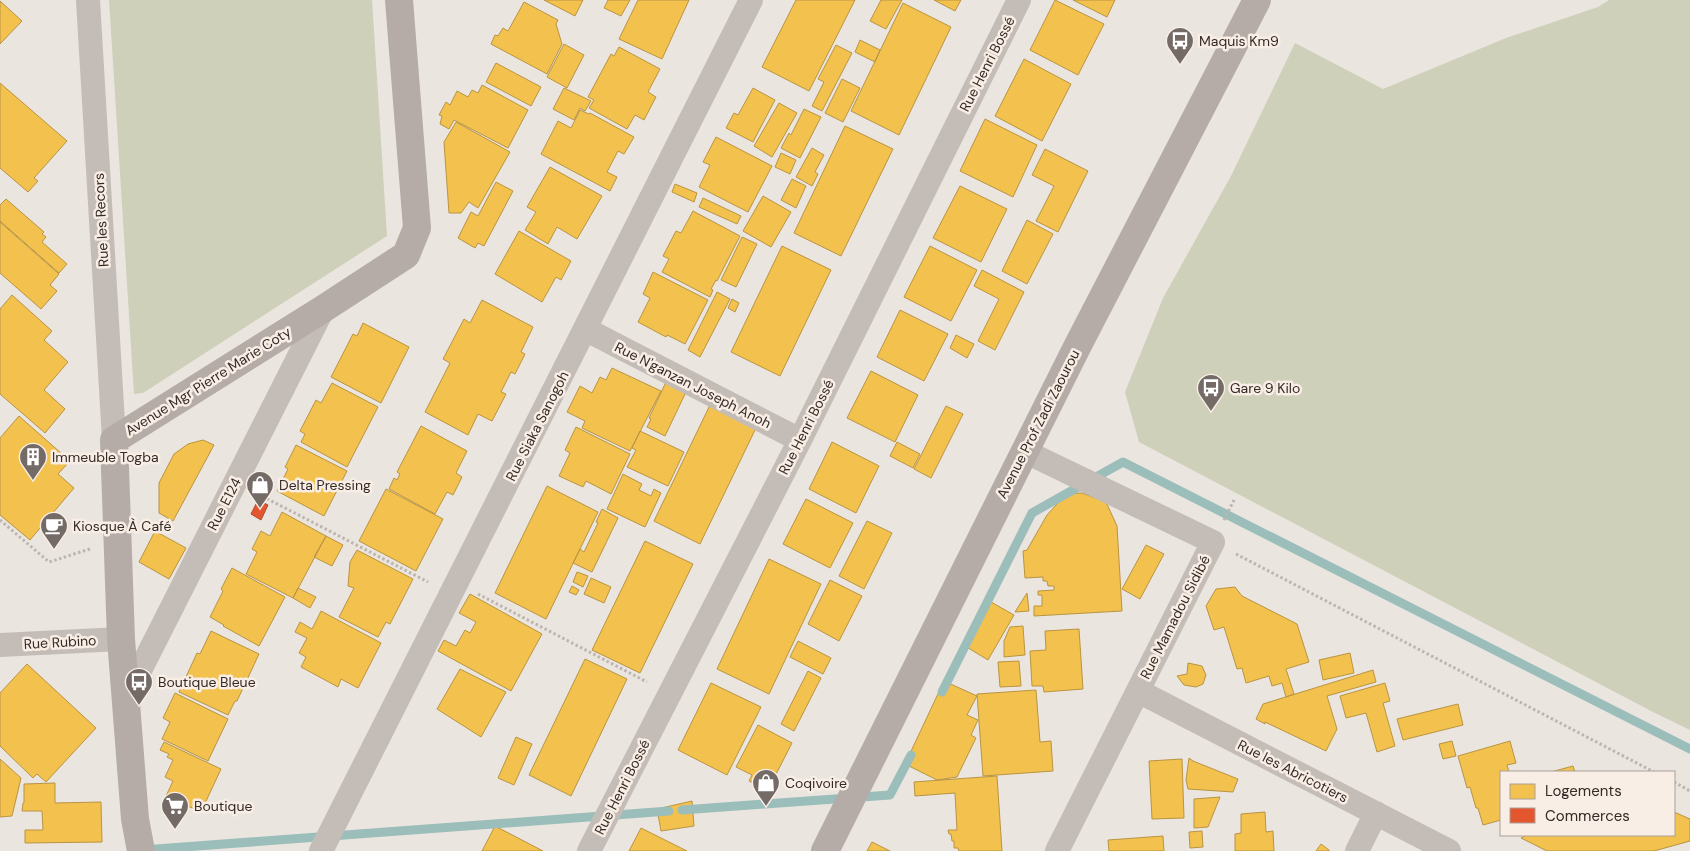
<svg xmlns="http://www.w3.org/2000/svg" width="1690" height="851" viewBox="0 0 1690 851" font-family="'DM Sans',sans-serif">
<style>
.green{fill:#ced0b9}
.homes{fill:#f2c14e;stroke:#b99442}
.shops{fill:#e4572e;stroke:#af4a2c}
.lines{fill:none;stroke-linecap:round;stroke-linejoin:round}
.stream{stroke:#9bbebb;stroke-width:9}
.path{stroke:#bdb5b0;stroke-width:3;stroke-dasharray:2.5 2.5;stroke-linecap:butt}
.street{stroke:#c4bcb7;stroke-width:24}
.secondary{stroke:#b5aca8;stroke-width:28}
.labels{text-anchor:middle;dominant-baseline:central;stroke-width:5;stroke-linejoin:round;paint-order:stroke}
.poi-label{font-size:14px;fill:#342a26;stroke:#f9eee5;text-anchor:start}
.street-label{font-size:14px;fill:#342a26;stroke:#f9eee5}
</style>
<rect width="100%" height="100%" fill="#ebe5df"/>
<path class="green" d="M109 0H372L387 236 143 393 134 394Z
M1609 0H1690V730L1653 712 1139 442 1125 392 1163 298 1231 176 1295 43 1383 89 1506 38 1598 7Z"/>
<path class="homes" d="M544 0H583L575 16Z
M608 0H630L621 16 604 8Z
M638 0H689L662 59 619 39Z
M796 0H855L809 91 762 67Z
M881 0H902L886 29 870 21Z
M934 0H961L955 11Z
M1055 0 1104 24 1078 75 1030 50Z
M1073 0H1115L1107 17Z
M0 1 22 21 0 44Z
M524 2 558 20 556 24 562 44 547 74 491 44 495 35 498 36 503 28 508 31Z
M903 3 951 27 899 135 851 111Z
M860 40 880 50 875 62 855 52Z
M564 44 584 55 567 88 547 77Z
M836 45 852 53 822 111 812 106 824 82 818 79Z
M619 47 660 69 648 92 656 97 644 120 635 115 627 129 589 108 594 100 588 97 611 54 614 56Z
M1024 59 1071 84 1042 141 995 116Z
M496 63 541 87 531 106 486 82Z
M842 79 860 88 843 122 825 113Z
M0 83 67 141 34 178 38 181 28 192 0 168Z
M482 85 528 110 508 148 454 120 449 129 440 124 442 116 439 115 446 102 450 105 457 91 468 97 472 90 478 93Z
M564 88 591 101 585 111 580 108 574 120 553 109Z
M753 88 775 100 753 142 726 128 734 113 738 115Z
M779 103 797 113 772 157 754 146Z
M804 109 821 117 800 158 781 148 789 133 791 135Z
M580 110 589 114 590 113 634 137 624 154 618 151 607 172 617 177 610 191 541 154 558 121 571 128Z
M985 119 1037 145 1013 197 960 171Z
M456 122 510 152 478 208 469 202 461 213H449L446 171 444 142Z
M845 126 893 149 841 256 794 233Z
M716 137 772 166 748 212 699 187 710 165 703 162Z
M812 148 824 155 815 172 818 174 812 186 796 177Z
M1045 149 1088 171 1058 232 1036 221 1054 186 1032 175Z
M781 153 796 160 790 174 775 167Z
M550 167 602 196 577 239 557 227 548 244 525 230 536 212 527 207Z
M792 179 806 186 796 208 781 200Z
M496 182 513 191 484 246 478 243 475 248 458 238 471 212 478 216Z
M675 184 697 193 694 202 672 192Z
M960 186 1007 209 981 262 933 238Z
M763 196 791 212 771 247 743 231Z
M703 198 741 216 737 224 699 207Z
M6 199 44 232 42 234 46 237 42 242 67 264 59 273 0 221V205Z
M693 211 740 236 717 281 716 280 711 289 713 290 710 297 662 272 669 259 663 256 676 231 681 233Z
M1027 220 1053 234 1027 284 1002 271Z
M0 222 59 274 50 285 57 291 41 309 0 273Z
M519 231 571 261 561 280 556 277 542 302 495 274Z
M742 237 757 244 736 287 721 280Z
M782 246 831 270 780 376 731 352Z
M930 246 977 270 951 321 904 297Z
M982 270 1024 292 995 350 978 341 999 299 974 286Z
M653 272 708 300 685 344 667 335 666 337 638 322 650 298 643 294Z
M717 292 730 299 700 357 688 350Z
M12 295 52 331 44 340 68 362 44 390 65 409 45 433 0 394V309Z
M732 299 739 303 735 312 728 308Z
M482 300 533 327 521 352 525 354 515 374 511 372 501 392 506 394 492 421 478 414 468 435 425 412 450 363 443 359 464 319 470 323Z
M900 310 948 334 924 381 877 357Z
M363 323 409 347 381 403 331 377 353 334 357 336Z
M956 335 974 344 967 358 950 348Z
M612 368 661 391 630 451 582 428 585 421 567 412 580 386 592 393 600 377 606 380Z
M871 371 918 395 895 442 847 418Z
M666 382 686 392 665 436 647 427 651 419 649 418Z
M332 383 378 407 347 467 301 442 305 434 300 431 316 400 321 403Z
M710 405 756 428 700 544 654 521Z
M946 406 963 414 931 478 914 469Z
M19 416 70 461 58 474 74 488 30 540 0 515V438Z
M421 426 467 451 456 473 462 477 453 495 447 492 435 514 389 489 394 478 397 480 400 474 397 472Z
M576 427 630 454 611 494 586 481 583 487 559 476 570 453 565 450Z
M640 431 684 452 668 486 627 467 636 450 632 448Z
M203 440 214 445 173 521 159 513V483L174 454 188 444Z
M832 442 879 466 856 513 809 489Z
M897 442 920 454 913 468 890 456Z
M296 445 347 471 324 516 277 491 288 469 285 467Z
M623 474 642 484 639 490 651 496 654 489 661 493 645 527 607 509Z
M547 486 598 512 546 619 495 593Z
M386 489 443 519 416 571 359 541Z
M1082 493 1106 502 1117 526 1122 611 1034 616V606H1042V595H1038V591L1054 590V586H1048L1047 581H1043V577L1025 578 1023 551 1027 550 1047 515 1066 494Z
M806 499 853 523 830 568 783 544Z
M602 509 618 518 592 572 573 563 580 549 584 552 598 523 596 522Z
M282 512 326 536 293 598 246 574 257 552 252 549 261 531 270 536Z
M867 521 892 533 864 589 839 576Z
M155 531 186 548 169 579 139 562Z
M326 536 343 545 332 566 314 557Z
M645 541 693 564 640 673 592 650Z
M1146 545 1164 554 1140 599 1122 589Z
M357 550 413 579 390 624 386 622 378 637 339 617 354 588 348 586 350 562Z
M769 559 821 584 769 694 717 669Z
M232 568 285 597 259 646 223 626 224 625 210 617 223 591 221 589Z
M577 572 588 576 583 587 573 582Z
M591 578 611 587 604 603 584 594Z
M830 580 862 596 839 641 808 624Z
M572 586 579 590 576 595 569 592Z
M1235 587 1242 596 1297 624 1309 662 1286 669 1294 694 1286 697 1282 683 1272 686 1269 676 1246 683 1242 668 1237 669 1224 627 1214 630 1206 606 1216 589Z
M298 588 316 597 310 608 293 598Z
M1027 593 1029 611 1015 612 1020 604Z
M470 594 542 634 511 691 438 651 444 640 456 646 465 630 470 633 476 622 459 613Z
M991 602 1014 615 988 660 965 646Z
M321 611 381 643 358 688 341 679 338 687 301 667 306 657 299 653 307 638 295 632 300 622 312 629Z
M1023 626 1025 655 1004 657V641L1010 627Z
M1079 629 1083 689 1044 692 1043 686H1032L1030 651 1046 650 1045 631Z
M211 631 259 654 237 701H235L228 715 179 692 197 653 200 654Z
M798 641 831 658 823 674 790 657Z
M1350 653 1354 673 1323 680 1319 660Z
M585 659 627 679 571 796 529 775Z
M1019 661 1021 686 1000 687 998 662Z
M1188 663 1202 666 1206 675 1203 684 1196 687 1184 685 1177 676 1187 674Z
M27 664 96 728 46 782 37 774 33 778 0 746V693Z
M460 669 506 692 481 737 437 709Z
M1373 670 1376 682 1327 696 1337 729 1326 751 1265 722V724L1256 719 1263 704Z
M808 671 821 678 794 731 781 724Z
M944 681 977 696 967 715 978 720 971 735 976 738 957 777 937 780 905 764Z
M711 683 761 707 727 775 678 750Z
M1385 683 1390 701 1383 703 1395 746 1377 752 1366 713 1346 718 1340 696Z
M1036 690 1040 742 1051 741 1053 771 983 776 977 694Z
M175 693 228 719 208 761 162 739 170 722 163 718Z
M1458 704 1463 725 1403 740 1397 719Z
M758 725 792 743 768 790 749 781 752 775 736 767Z
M516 737 532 744 514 785 498 778Z
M1452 741 1456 756 1443 759 1439 744Z
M1510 741 1516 763 1507 765 1509 772H1501V820L1483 825 1478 808H1476L1470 787 1467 788 1458 756Z
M164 742 221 769 201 812 166 796 173 781 165 777 173 760 167 757 169 754 160 750Z
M1189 758 1193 761 1238 779 1233 792 1188 789 1186 780Z
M0 759 21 778 12 816 0 817Z
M1182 759 1184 818 1152 819 1149 761Z
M1573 766 1575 772H1551Z
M997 776 1002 851H959L958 848H954V841H952L951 834H949L948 830H957L955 793 915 796 914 782Z
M55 783V803L101 802 102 842 25 843V830H43L42 811H22L23 803H24V784Z
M1220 797 1208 827 1194 828V799Z
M692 801 694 826 661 831 657 809Z
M1265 812 1266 832 1273 831 1274 851H1235V834L1241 833V814Z
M1674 812 1690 819V841L1654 851H1547L1521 838 1526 835H1674Z
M495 826 543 851H482Z
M641 828 687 851H629Z
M1202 831 1203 847 1190 848 1189 832Z
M1163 836 1164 851H1109L1108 840Z
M872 842 890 851H867Z
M1321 844 1329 850V851H1316Z"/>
<path class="shops" d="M258 500 268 505 261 520 251 514Z"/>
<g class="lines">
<path class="stream" d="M942 692 1032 513 1123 462 1690 749
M682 810 890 795 911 755
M143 850 669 811"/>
<path class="path" d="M258 494 428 582
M0 520 49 562 90 549
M1224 520 1235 498
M1236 554 1654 772
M478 594 647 682
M1674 782 1690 791"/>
<path class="street" d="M88 0 114 440
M585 329 800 440
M1024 451 1213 542 1057 851
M0 645 121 639
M1138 691 1449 851
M125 700 323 309
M321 851 751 0
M589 851 800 440 1019 0
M1357 851 1376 813"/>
<path class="secondary" d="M141 851 135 819 121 639 114 440 323 309 406 255 417 228 399 0
M825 851 1077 347 1257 0"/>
</g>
<defs>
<symbol id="bus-pin" viewBox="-11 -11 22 30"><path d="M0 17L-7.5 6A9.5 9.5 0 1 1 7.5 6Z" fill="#746b67" stroke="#f9eee5"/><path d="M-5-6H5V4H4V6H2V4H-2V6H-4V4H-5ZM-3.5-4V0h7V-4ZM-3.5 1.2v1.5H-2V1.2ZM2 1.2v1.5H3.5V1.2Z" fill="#fff"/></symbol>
<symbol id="building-pin" viewBox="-11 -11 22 30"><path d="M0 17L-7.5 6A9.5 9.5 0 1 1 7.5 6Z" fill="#746b67" stroke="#f9eee5"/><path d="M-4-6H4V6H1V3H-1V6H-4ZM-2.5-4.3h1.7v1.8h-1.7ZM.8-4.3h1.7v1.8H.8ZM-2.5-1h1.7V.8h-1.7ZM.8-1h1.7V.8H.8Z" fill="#fff"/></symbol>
<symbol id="shop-pin" viewBox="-11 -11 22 30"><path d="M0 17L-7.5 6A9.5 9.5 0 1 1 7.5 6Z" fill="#746b67" stroke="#f9eee5"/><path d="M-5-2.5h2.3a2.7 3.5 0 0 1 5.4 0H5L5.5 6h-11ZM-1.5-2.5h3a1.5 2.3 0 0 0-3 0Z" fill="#fff"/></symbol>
<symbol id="cafe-pin" viewBox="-11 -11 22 30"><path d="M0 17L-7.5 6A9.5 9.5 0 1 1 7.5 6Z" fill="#746b67" stroke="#f9eee5"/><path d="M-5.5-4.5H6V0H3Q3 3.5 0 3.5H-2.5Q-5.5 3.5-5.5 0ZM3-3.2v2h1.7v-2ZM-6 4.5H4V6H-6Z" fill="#fff"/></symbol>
<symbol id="supermarket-pin" viewBox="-11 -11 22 30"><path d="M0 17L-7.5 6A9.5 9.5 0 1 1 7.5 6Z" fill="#746b67" stroke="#f9eee5"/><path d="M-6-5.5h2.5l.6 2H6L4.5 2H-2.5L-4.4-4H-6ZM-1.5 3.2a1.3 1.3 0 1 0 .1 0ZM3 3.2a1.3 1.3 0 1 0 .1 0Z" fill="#fff"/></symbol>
</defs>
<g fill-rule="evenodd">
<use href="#bus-pin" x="1164" y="25" width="32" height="43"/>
<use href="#bus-pin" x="1195" y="372" width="32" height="43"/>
<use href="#building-pin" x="17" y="441" width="32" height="43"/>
<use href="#shop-pin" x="244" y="469" width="32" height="43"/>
<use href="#cafe-pin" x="38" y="510" width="32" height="43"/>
<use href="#bus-pin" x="123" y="666" width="32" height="43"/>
<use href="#shop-pin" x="750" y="767" width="32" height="43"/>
<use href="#supermarket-pin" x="159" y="790" width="32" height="43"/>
</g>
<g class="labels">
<g class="poi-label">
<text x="1199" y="41">Maquis Km9</text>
<text x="1230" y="388">Gare 9 Kilo</text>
<text x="52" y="457">Immeuble Togba</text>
<text x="279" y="485">Delta Pressing</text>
<text x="73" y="526">Kiosque À Café</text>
<text x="158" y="682">Boutique Bleue</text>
<text x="785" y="783">Coqivoire</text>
<text x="194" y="806">Boutique</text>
</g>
<g class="street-label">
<text transform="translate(987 64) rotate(-63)">Rue Henri Bossé</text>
<text transform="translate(101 220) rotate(-93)">Rue les Recors</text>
<text transform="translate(208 381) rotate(-32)">Avenue Mgr Pierre Marie Coty</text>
<text transform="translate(693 385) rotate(27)">Rue N'ganzan Joseph Anoh</text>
<text transform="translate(1038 424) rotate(-63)">Avenue Prof Zadi Zaourou</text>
<text transform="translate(537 426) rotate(-63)">Rue Siaka Sanogoh</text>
<text transform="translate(806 427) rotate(-63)">Rue Henri Bossé</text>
<text transform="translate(224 504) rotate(-63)">Rue E124</text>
<text transform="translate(1175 617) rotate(-63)">Rue Mamadou Sidibé</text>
<text transform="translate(60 642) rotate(-3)">Rue Rubino</text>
<text transform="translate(1293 771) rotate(27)">Rue les Abricotiers</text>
<text transform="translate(622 787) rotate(-63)">Rue Henri Bossé</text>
</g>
</g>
<rect x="1500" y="771" width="175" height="65" fill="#f9eee5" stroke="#aaa099"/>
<rect x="1510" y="784" width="25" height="15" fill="#f2c14e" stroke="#aaa099"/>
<text x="1545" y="796" font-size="15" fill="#342a26">Logements</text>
<rect x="1510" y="808" width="25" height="15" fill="#e4572e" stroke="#aaa099"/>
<text x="1545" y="821" font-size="15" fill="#342a26">Commerces</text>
</svg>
